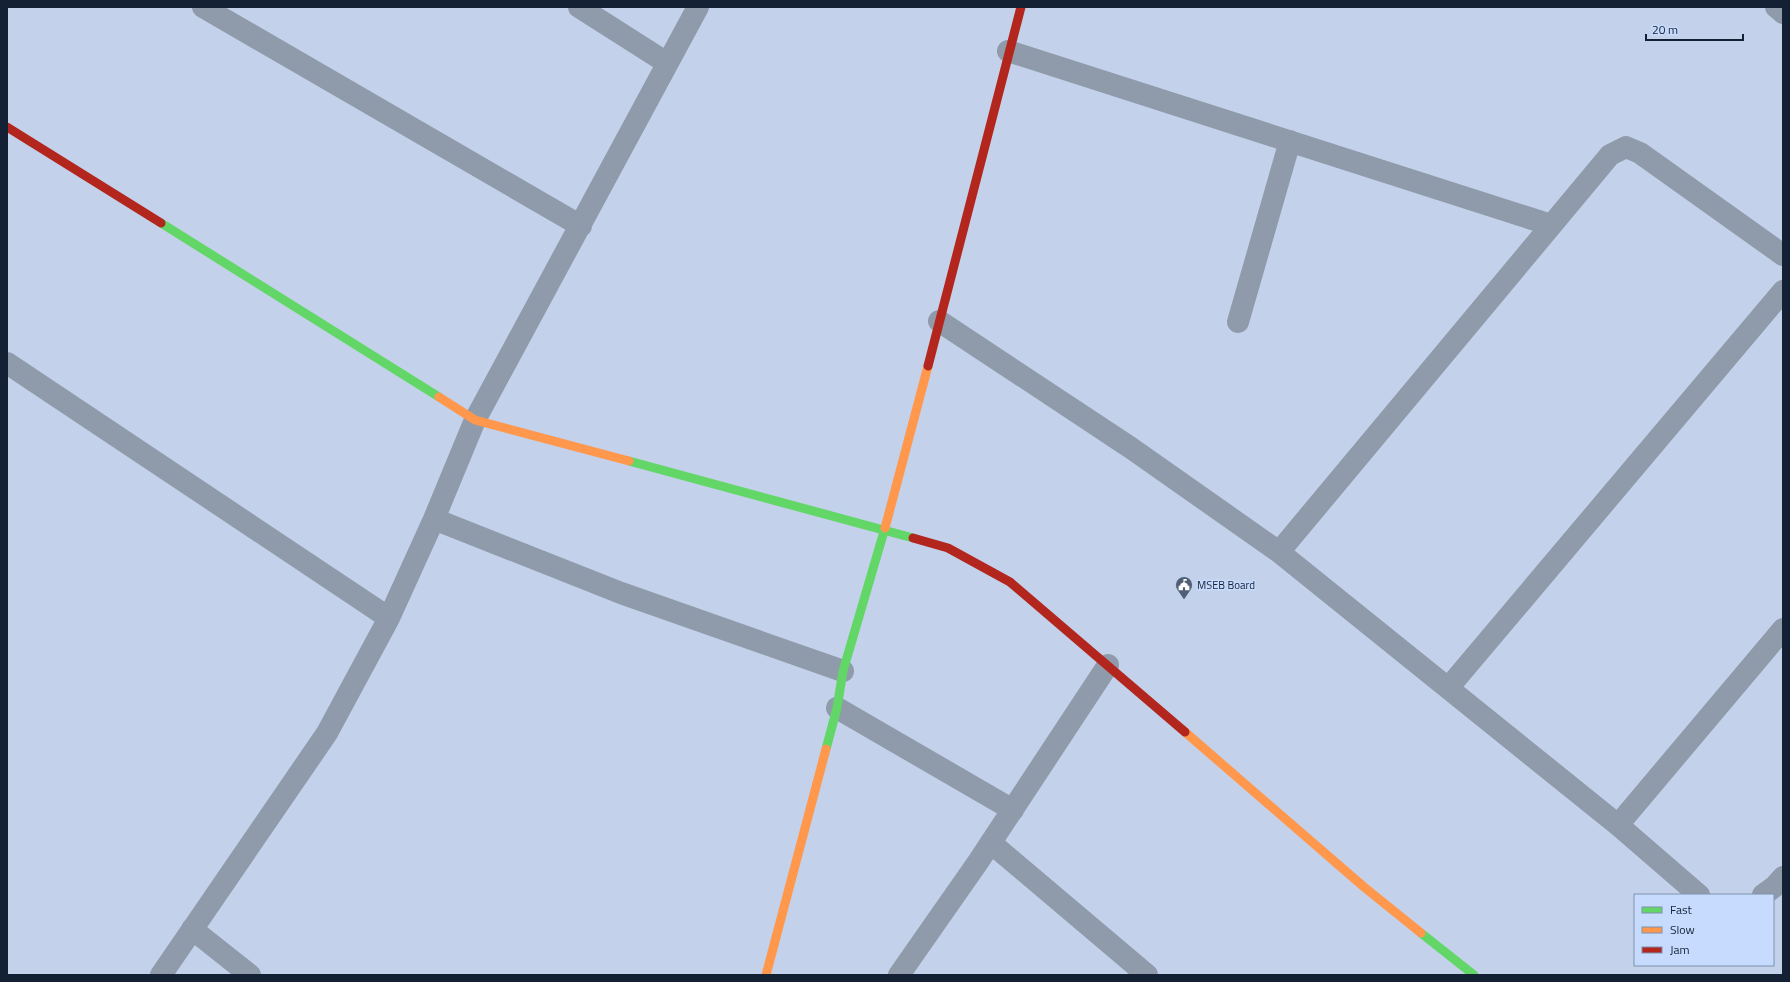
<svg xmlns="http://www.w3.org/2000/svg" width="1790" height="982" viewBox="0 0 1790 982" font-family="'Titillium Web',sans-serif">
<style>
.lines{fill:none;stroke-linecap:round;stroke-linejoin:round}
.street{stroke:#8f9aaa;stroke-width:22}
.fast{stroke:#63d668;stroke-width:9}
.slow{stroke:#ff974d;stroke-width:9}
.jam{stroke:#b3261e;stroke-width:9}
.labels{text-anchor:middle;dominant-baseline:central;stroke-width:3;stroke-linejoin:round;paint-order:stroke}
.poi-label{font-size:11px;fill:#142135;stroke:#c6dbfd;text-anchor:start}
</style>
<rect width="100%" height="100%" fill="#c3d2ea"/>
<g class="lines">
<path class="street" d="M203 7 581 226
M579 7 667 63
M1776 7 1783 13
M1008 51 1551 225
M939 321 1131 448 1279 552 1618 825 1699 895
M1238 322 1290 141
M7 363 389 618
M434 519 621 593 843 671
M1279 552 1610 155 1626 147 1640 153 1783 255
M1449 687 1783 291
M837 708 1013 810
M1618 825 1783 629
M991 843 1147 975
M1763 895 1774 887 1783 877
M192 929 250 975
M161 975 327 733 389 618 434 519 475 420 698 7
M899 975 978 862 1108 665"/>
<path class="fast" d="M161 223 439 397
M629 461 913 538
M826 749 837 708 843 671 885 528
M1421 933 1474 975"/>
<path class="slow" d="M439 397 475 420 629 461
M885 528 928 366
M1185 732 1364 887 1421 933
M766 975 826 749"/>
<path class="jam" d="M7 127 161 223
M928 366 1021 7
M913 538 948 548 1010 582 1185 732"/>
</g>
<defs>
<symbol id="civic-pin" viewBox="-11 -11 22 30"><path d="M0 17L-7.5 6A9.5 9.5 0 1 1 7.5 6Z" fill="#515f74" stroke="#c6dbfd"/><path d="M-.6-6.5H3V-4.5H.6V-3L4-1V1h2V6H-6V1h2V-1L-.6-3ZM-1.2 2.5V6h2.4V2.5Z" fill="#fff"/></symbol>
</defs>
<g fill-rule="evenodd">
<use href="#civic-pin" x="1174" y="575" width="20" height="27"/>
</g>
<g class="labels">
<g class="poi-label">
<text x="1197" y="585">MSEB Board</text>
</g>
</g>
<rect width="1790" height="982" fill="none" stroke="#142135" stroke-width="16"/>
<rect x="1634" y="894" width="140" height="72" fill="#c6dbfd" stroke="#7f91ad"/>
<rect x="1642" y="907" width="20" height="6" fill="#63d668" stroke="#7f91ad"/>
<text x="1670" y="914" font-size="12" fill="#142135">Fast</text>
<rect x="1642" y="927" width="20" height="6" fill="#ff974d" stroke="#7f91ad"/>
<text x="1670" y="934" font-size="12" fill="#142135">Slow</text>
<rect x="1642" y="947" width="20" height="6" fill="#b3261e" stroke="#7f91ad"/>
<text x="1670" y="954" font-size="12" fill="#142135">Jam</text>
<path d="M1646 34v6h97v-6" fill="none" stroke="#142135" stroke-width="2"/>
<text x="1652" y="34" font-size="12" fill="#142135" stroke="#c6dbfd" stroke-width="3" paint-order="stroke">20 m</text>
</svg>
